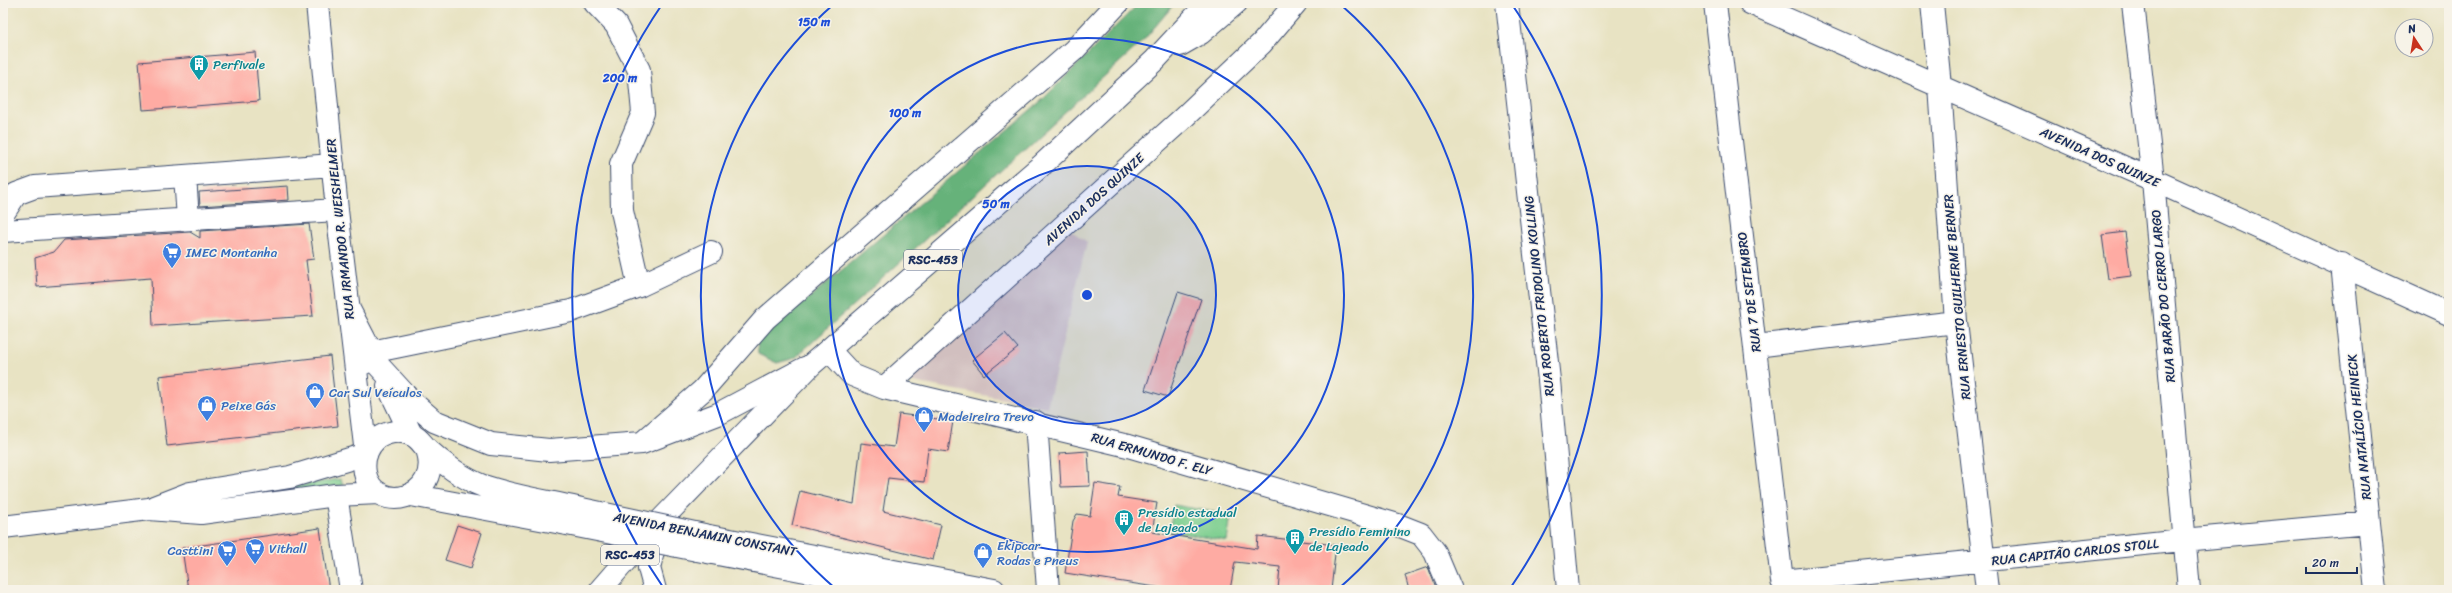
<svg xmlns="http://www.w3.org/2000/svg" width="2452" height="593" viewBox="0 0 2452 593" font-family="Sriracha,sans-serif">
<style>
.industrial{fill:#d1bfbf}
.green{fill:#7ecf90;stroke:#4c7f77}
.forest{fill:#66b27a;stroke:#40706c}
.building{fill:#feaba3}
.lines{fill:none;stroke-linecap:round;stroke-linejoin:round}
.minor-casing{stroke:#3a4a6d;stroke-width:24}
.major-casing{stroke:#3a4a6d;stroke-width:24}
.highway-casing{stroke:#3a4a6d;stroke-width:24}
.minor{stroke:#fff;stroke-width:22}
.major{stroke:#fff;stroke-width:22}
.highway{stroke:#fff;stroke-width:22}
.major-bridge-casing{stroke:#3a4a6d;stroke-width:24;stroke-linecap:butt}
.major-bridge{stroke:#fff;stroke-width:22}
.ring{fill:none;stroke:#1d4ed8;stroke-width:2}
.labels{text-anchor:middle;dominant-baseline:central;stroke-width:3;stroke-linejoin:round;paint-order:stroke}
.shield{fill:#f7f3e8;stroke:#5d6a87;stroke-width:1}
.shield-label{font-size:12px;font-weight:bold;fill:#1b2f5e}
.culture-label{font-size:13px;fill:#0d838f;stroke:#f7f3e8;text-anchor:start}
.street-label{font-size:13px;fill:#1b2f5e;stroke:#f7f3e8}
.shop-label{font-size:13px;fill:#366cbe;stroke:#f7f3e8;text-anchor:start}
.centre{fill:#1d4ed8;stroke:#f7f3e8;stroke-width:2}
.ring-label{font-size:12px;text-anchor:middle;font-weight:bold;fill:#1d4ed8;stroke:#f7f3e8;stroke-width:3;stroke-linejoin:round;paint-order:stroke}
</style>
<rect width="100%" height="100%" fill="#f7f3e8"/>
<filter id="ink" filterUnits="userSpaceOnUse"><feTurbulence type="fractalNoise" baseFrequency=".025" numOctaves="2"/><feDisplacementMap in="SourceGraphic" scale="8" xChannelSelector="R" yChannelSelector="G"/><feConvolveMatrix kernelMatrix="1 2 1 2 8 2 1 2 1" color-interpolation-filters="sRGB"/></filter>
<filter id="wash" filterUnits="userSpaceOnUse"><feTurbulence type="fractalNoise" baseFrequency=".012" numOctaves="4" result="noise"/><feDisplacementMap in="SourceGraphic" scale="16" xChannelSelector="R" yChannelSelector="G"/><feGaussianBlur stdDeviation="0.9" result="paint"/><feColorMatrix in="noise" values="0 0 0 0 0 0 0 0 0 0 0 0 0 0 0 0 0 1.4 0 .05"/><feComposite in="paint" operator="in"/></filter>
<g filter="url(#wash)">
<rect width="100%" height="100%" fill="#e8e3c3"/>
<path class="industrial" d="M1070 230 1087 242 1047 407 903 380Z"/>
<path class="green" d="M340 479 343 485 296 492 295 486Z
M1174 505 1231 515 1227 541 1169 531Z"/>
<path class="forest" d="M1139 3H1175L1143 41 795 358 777 363 758 354 757 342 1041 101Z"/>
<g id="blocks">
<path class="building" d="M255 52 259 101 143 110 139 62Z
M288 186 289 200 200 206 199 192Z
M309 224 314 259 306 260 313 316 153 326 151 278 37 287 35 258 54 252 64 240 190 232 200 238V231Z
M2125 232 2131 276 2108 279 2102 235Z
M1178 292 1201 299 1168 397 1145 390Z
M1005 333 1018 348 984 375 972 360Z
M330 356 338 426 167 446 159 376Z
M899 414 953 421 948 452 928 449 924 482 888 478 883 511 941 525 933 560 792 525 800 491 854 504 861 443 894 447Z
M1088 451 1090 486 1061 487 1059 453Z
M1095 483 1120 487 1118 497 1157 503 1152 532 1257 549 1258 536 1336 545 1331 590H1278L1280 567 1235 562 1230 590H1175L1065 573 1073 521 1077 514 1090 516Z
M457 525 482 533 471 568 445 560Z
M320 528 329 590H188L182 548Z
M1428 567 1437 590H1409L1405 575Z"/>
</g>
</g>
<g filter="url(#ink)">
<use href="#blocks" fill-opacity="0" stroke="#3a4a6d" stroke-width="1"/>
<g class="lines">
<defs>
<path id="minor" d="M317 3 337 210 366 454
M595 3 616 25 639 70 643 113 621 164 622 211 639 286
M1507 3 1549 380 1568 590
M1715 3 1782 581 2183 540 2369 523
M1750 3 2153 180 2449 314
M1932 3 1940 86 1956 322 1987 590
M2133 3 2153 180 2189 590
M185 176 188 219
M3 214 16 194 35 187 333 165
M3 231 337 210
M2342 264 2376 590
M350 311 378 365 411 401 434 421 491 444 549 450 642 443 718 414 805 368
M1756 346 1956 322
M829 350 852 375 884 388 1128 446 1398 525 1421 534 1435 552 1451 590
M364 363 371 352 571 311 639 286 711 252
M388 386 411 434
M884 388 1181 120 1262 43 1296 3
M1036 422 1048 590
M642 443 703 390 765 319 1074 50 1118 3
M336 495 351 590"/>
<path id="major" d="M427 449C444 500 374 516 365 473 363 461 366 449 375 440 385 432 400 429 412 435 419 438 422 444 427 449 442 463 464 479 483 486 513 496 546 501 577 508
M411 495 567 524
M154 507 190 493 290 477 366 454
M3 527 149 509 201 513 336 495 379 493
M709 536 994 590
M697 550 904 590"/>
<path id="highway" d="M1180 45 1201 33 1236 3
M600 590 660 521 811 365 1042 165 1155 60 1208 3
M655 590 649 568 660 523"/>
</defs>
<use href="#minor" class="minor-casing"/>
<use href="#major" class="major-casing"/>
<use href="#highway" class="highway-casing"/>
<use href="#minor" class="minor"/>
<use href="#major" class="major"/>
<use href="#highway" class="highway"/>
<defs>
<path id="major-bridge" d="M577 508 709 536
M567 524 697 550"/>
</defs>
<use href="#major-bridge" class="major-bridge-casing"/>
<use href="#major-bridge" class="major-bridge"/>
</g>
</g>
<circle cx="1087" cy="295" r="129" fill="#1d4ed8" fill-opacity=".12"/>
<g class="ring">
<circle cx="1087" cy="295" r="129"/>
<circle cx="1087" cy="295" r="257"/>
<path d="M836 589A386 386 0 0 1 834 4M1340 4A386 386 0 0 1 1338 589"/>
<path d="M663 587A515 515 0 0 1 663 3M1511 3A515 515 0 0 1 1511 587"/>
</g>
<defs>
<symbol id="building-pin" viewBox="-11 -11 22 30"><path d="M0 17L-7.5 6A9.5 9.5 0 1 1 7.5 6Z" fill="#0f9aa8" stroke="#f7f3e8"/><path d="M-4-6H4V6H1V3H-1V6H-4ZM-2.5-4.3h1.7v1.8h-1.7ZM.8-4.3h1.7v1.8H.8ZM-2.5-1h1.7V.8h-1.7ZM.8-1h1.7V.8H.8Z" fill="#fff"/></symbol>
<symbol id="supermarket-pin" viewBox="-11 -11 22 30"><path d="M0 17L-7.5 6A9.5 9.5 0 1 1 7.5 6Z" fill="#3f7fe0" stroke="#f7f3e8"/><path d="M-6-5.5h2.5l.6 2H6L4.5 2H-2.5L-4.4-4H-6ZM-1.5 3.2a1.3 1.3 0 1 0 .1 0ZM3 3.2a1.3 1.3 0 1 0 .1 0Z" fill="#fff"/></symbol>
<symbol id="shop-pin" viewBox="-11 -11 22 30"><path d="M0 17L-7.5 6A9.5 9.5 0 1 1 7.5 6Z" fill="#3f7fe0" stroke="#f7f3e8"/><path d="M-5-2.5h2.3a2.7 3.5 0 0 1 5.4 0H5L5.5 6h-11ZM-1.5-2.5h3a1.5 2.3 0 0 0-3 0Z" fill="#fff"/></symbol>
</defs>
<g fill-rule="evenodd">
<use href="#building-pin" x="188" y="53" width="22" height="30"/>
<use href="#supermarket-pin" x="161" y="241" width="22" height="30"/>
<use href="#shop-pin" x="304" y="381" width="22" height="30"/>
<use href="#shop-pin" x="196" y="394" width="22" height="30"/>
<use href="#shop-pin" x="913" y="405" width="22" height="30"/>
<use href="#building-pin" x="1113" y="508" width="22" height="30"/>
<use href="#building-pin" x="1284" y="527" width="22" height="30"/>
<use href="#supermarket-pin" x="244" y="537" width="22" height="30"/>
<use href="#supermarket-pin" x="216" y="539" width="22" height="30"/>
<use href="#shop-pin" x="972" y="541" width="22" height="30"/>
</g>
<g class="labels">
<g class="shield">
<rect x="904" y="250" width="58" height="20" rx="3"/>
<rect x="601" y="545" width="58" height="20" rx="3"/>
</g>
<g class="shield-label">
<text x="933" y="260">RSC-453</text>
<text x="630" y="555">RSC-453</text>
</g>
<g class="culture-label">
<text x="213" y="64">Perfivale</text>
<text x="1138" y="512">Presídio estadual<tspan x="1138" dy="15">de Lajeado</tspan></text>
<text x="1309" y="531">Presídio Feminino<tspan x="1309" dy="15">de Lajeado</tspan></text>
</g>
<g class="street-label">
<text transform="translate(2100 157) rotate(24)">AVENIDA DOS QUINZE</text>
<text transform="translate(1094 199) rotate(-42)">AVENIDA DOS QUINZE</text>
<text transform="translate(340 229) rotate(-96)">RUA IRMANDO R. WEISHELMER</text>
<text transform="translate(1749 292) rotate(-97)">RUA 7 DE SETEMBRO</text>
<text transform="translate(1539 296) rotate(-96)">RUA ROBERTO FRIDOLINO KOLLING</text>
<text transform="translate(2163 296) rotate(-95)">RUA BARÃO DO CERRO LARGO</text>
<text transform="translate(1957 297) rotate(-95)">RUA ERNESTO GUILHERME BERNER</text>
<text transform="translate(2359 427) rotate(-96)">RUA NATALÍCIO HEINECK</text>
<text transform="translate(1152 454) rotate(16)">RUA ERMUNDO F. ELY</text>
<text transform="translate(705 534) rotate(11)">AVENIDA BENJAMIN CONSTANT</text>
<text transform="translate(2075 552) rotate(-6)">RUA CAPITÃO CARLOS STOLL</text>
</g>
<g class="shop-label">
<text x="186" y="252">IMEC Montanha</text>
<text x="329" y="392">Car Sul Veículos</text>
<text x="221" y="405">Peixe Gás</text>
<text x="938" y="416">Madeireira Trevo</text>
<text x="997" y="545">Ekipcar<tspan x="997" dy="15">Rodas e Pneus</tspan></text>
<text x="269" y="548">Vithall</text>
<text x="213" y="550" text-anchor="end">Casttini</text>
</g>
</g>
<circle cx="1087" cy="295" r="6" class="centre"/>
<g class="ring-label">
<text x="814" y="26">150 m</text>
<text x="620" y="82">200 m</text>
<text x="905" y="117">100 m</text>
<text x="996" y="208">50 m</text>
</g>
<rect width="2452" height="593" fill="none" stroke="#f7f3e8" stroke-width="16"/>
<g transform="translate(2414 38) rotate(348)"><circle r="19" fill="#f7f3e8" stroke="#9fa5b1"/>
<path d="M0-3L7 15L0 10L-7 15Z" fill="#c8321e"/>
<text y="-6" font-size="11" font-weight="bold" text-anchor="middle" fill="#1b2f5e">N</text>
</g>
<path d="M2306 567v6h51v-6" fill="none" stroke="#1b2f5e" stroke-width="2"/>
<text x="2312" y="567" font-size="12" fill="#1b2f5e" stroke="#f7f3e8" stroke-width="3" paint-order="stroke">20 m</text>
</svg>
